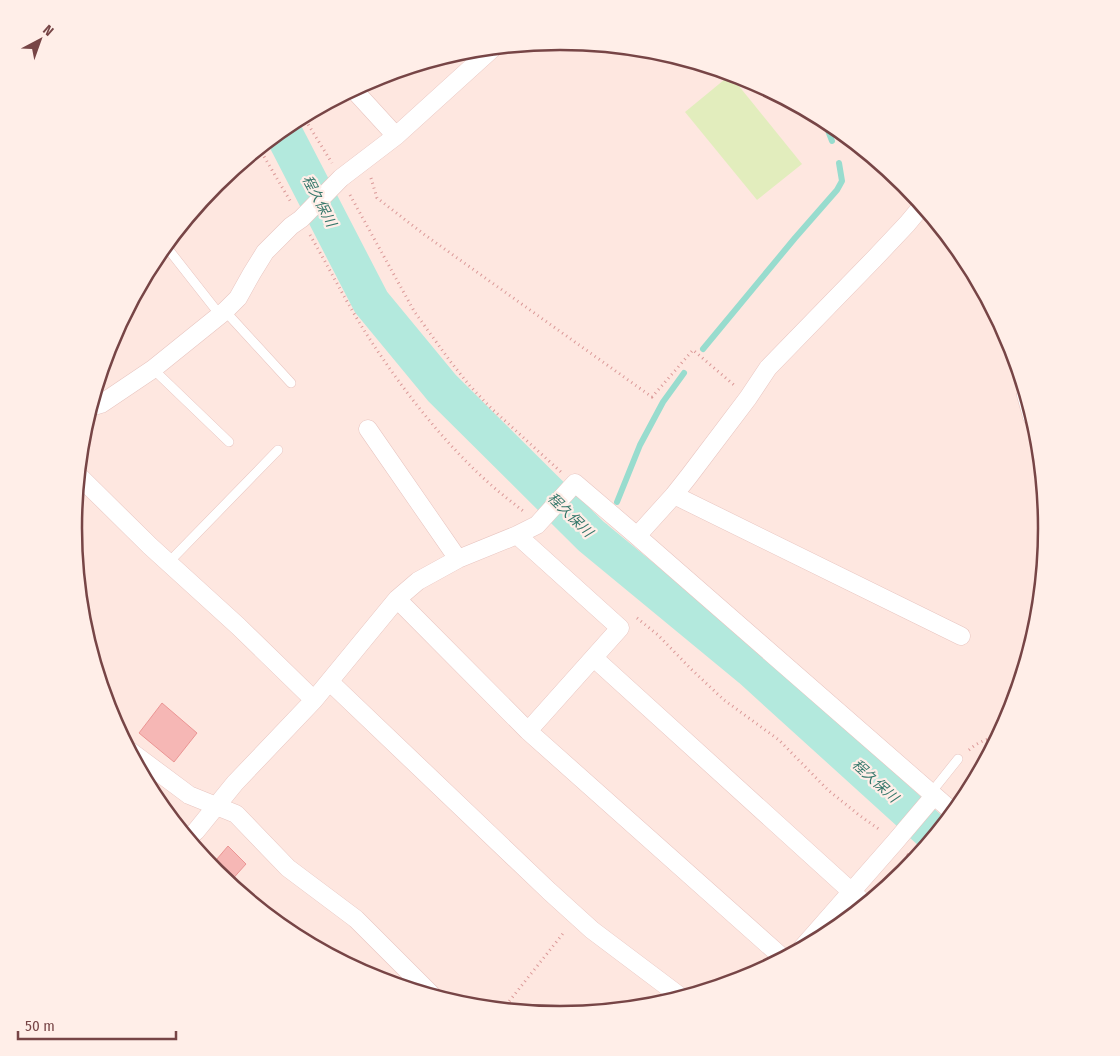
<svg xmlns="http://www.w3.org/2000/svg" width="1120" height="1056" viewBox="0 0 1120 1056" font-family="'Fira Sans Condensed','Noto Sans JP',sans-serif">
<style>
.green{fill:#e2edbd}
.lines{fill:none;stroke-linecap:round;stroke-linejoin:round}
.stream{stroke:#98dcce;stroke-width:6}
.river{stroke:#b3e9dd;stroke-width:38}
.building{fill:#f6b7b5;stroke:#eb9594}
.service-casing{stroke:#e8c5c0;stroke-width:10}
.minor-casing{stroke:#e8c5c0;stroke-width:19}
.path{stroke:#db9998;stroke-width:3;stroke-dasharray:1 4;stroke-linecap:butt}
.service{stroke:#fff;stroke-width:9}
.minor{stroke:#fff;stroke-width:18}
.labels{text-anchor:middle;dominant-baseline:central;stroke-width:4.5;stroke-linejoin:round;paint-order:stroke}
.water-label{font-size:14px;font-style:italic;fill:#35776a;stroke:#ffeee8}
.rim{fill:none;stroke:#774546;stroke-width:2.5}
</style>
<rect width="100%" height="100%" fill="#fee7e0"/>
<path class="green" d="M730 75 802 164 757 200 685 112Z"/>
<g class="lines">
<path class="stream" d="M824 120 832 141
M703 349 795 238 837 190 842 181 839 163
M617 502 640 445 663 402 684 373
M598 541 605 527"/>
<path class="river" d="M282 130 371 302 442 388 591 536 751 668 935 835"/>
</g>
<path class="building" d="M162 703 197 733 174 762 139 733Z
M228 846 246 864 229 883 216 872 211 866Z"/>
<g class="lines">
<defs>
<path id="service" d="M165 245 220 315
M225 311 291 383
M153 369 229 442
M168 563 278 450
M934 796V789L958 759"/>
<path id="minor" d="M353 89 396 136
M1026 395 1032 417
M91 407 101 404 153 369 225 311 238 298 252 273 265 252 291 226 301 219 341 178 396 136 493 48
M368 429 458 559
M78 475 150 546 238 626 314 700
M674 495 961 636
M517 535 620 628 528 731
M637 536 953 812
M397 599 528 731 783 958
M594 658 865 904
M330 682 549 891 592 930 681 997
M130 751 189 795 236 814 288 868 356 919 433 996
M188 838 196 831 235 783 314 700 397 599 418 581 458 559 517 535 537 525 575 483 637 536 674 495 689 476 748 398 768 368 874 259 907 224 922 206
M802 948 895 842 934 796"/>
</defs>
<use href="#service" class="service-casing"/>
<use href="#minor" class="minor-casing"/>
<path class="path" d="M303 116 332 163
M259 148 292 204
M371 178 377 198 425 235 652 397 693 350 734 385
M350 195 414 311 450 361 470 386 491 408 561 472
M310 235C331 271 350 310 373 344 405 393 447 446 490 484 501 494 512 502 523 511
M637 618 658 635 691 669 724 700 779 740 828 790 859 815 880 830
M1014 701C1010 695 1014 689 1019 685
M969 750C977 743 987 738 998 737
M907 854 914 860
M503 1009 565 931"/>
<use href="#service" class="service"/>
<use href="#minor" class="minor"/>
</g>
<g class="labels">
<g class="water-label">
<text transform="translate(319 201) rotate(62)">程久保川</text>
<text transform="translate(570 515) rotate(44)">程久保川</text>
<text transform="translate(875 781) rotate(42)">程久保川</text>
</g>
</g>
<path d="M0 0H1120V1056H0ZM82 528a478 478 0 1 1 956 0a478 478 0 1 1-956 0Z" fill="#ffeee8" fill-rule="evenodd"/>
<path class="rim" d="M82 528a478 478 0 1 1 956 0a478 478 0 1 1-956 0Z"/>
<g transform="translate(40 40) rotate(41)" stroke="#ffeee8" stroke-width="4" paint-order="stroke">
<path d="M0-4L9 19L0 12L-9 19Z" fill="#774546"/>
<text y="-8" font-size="14" font-weight="bold" text-anchor="middle" fill="#774546">N</text>
</g>
<path d="M18 1031v8h158v-8" fill="none" stroke="#774546" stroke-width="2.5"/>
<text x="25" y="1031" font-size="15" fill="#774546" stroke="#ffeee8" stroke-width="4" paint-order="stroke">50 m</text>
</svg>
